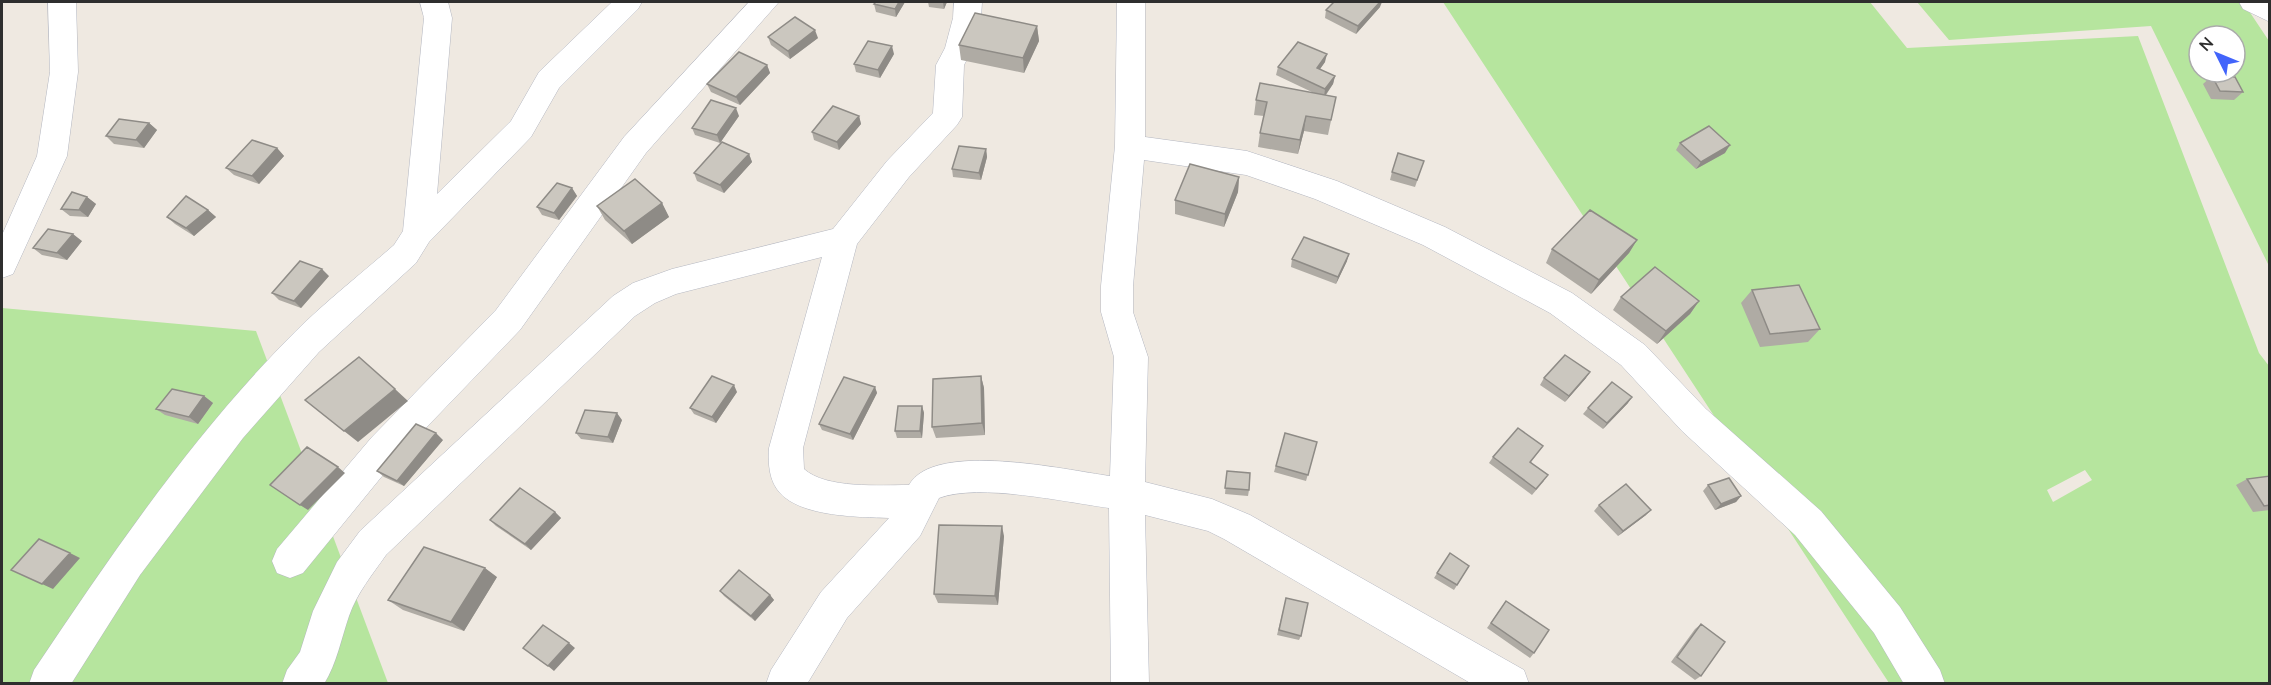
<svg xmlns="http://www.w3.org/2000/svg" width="2271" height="685" viewBox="0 0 2271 685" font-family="'Nunito Sans',sans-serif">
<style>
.green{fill:#b6e59e;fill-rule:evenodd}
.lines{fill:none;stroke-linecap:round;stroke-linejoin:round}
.minor-casing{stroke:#b4b7c1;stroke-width:1}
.minor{fill:#fff;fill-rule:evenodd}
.wall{fill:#afaba4}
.shaded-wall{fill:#8e8b86}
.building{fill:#cbc7bf;stroke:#8e8b86;stroke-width:1.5}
</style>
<rect width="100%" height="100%" fill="#efe9e1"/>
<path class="green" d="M1443 2H1870L1907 48 2138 36 2259 353 2269 366V683H1889ZM2085 470 2092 480 2053 502 2047 490Z
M1917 2H2243L2269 41V266L2151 26 1949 40ZM2199 36H2235V72H2199Z
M2 308 256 331 388 683H2Z"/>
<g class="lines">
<defs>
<path id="minor" d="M48 2H76L78 72 67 156 13 274 2 278V235L37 156 50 72Z
M420 2H448L452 18 437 194 511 121 539 72 612 2H642L638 9 559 88 531 137 429 242 416 263 319 352 243 438 140 575 71 684H29L34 670C113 552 194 433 295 332 326 301 361 274 394 245L403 231 424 18Z
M749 2H779L646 153 520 330 396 459 303 573 290 578 277 573 272 561 277 549 372 437 496 310 624 137Z
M954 2H982L981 18 973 48 964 65 962 117 957 125 909 177 857 244 803 448 804 469C826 489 880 485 909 485 934 440 1066 470 1110 476L1114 357 1101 312V286L1115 146 1117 2H1145V137L1247 151 1337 181 1445 227 1572 293 1645 345 1706 409 1821 511 1900 607 1940 670 1945 684H1904L1874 633 1795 535 1682 431 1621 365 1550 313 1423 245 1315 199 1246 175 1144 160 1133 286V312L1148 357 1145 482 1212 499 1250 515 1524 670 1529 684H1472L1224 539 1208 531 1145 515 1149 684H1111L1109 508C1065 502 979 483 939 498L920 536 847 618 807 684H766L771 670 821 592 889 518C859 517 802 517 780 493 769 481 768 464 769 448L822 257 676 294 655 303 635 316 386 555C372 575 357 593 349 616 341 639 337 663 324 684H282L287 670 300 652 313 611 337 562 360 531 613 296 633 283 672 269 833 229 887 161 933 113 936 65 945 48 953 18Z
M2239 2H2270V22L2243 9Z"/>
</defs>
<use href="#minor" class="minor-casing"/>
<use href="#minor" class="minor"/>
</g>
<path class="wall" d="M876 2H905L896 17 876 12 874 4Z
M928 2H947L944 9 929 7Z
M1380 7 1356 34 1325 18 1326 10Z
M1037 26 1039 41 1024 73 961 60 959 45Z
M768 37 818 38 790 59 771 45Z
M894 54 880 78 856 72 854 64Z
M1325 62 1320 69 1335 76 1333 84 1326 95 1336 97 1328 135 1304 131 1298 154 1258 147 1260 133 1264 116 1254 115 1256 100 1314 93 1276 75 1278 67Z
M767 65 770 73 740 105 711 92 707 84Z
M2212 76 2243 92 2234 100 2211 99 2203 84Z
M739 116 720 143 695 135 692 128Z
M859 116 861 124 839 150 814 140 812 132Z
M149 123 157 130 144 148 114 144 106 136Z
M1680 143 1725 153 1696 169 1676 150Z
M277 148 284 156 259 184 234 175 226 168Z
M986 149 987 157 981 180 953 177 952 169Z
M749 154 752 162 724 193 697 181 694 173Z
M1424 161 1415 187 1390 180 1392 172Z
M1239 177 1238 192 1224 227 1175 214V200Z
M572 188 577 196 559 220 542 215 537 207Z
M87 197 96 204 88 217 70 216 61 209Z
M662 203 669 217 632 244 605 220 597 206Z
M208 210 216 217 194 236 175 224 167 217Z
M1637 240 1629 253 1591 294 1546 263 1552 249Z
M82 241 67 260 42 255 33 248Z
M1292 259 1347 261 1336 284 1291 267Z
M329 276 301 308 279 300 272 293Z
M1752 290 1820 329 1808 342 1760 347 1741 303Z
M1621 297 1699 301 1690 314 1657 344 1613 310Z
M981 376 984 388 985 435 936 438 932 427Z
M1544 378H1586L1565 402 1540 385Z
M875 387 877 393 853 440 822 430 819 424Z
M737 392 716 423 694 414 690 408Z
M204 396 213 403 198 424 165 415 156 409Z
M1628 403 1603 429 1583 414 1588 408Z
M922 406 924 413 922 438H897L895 431Z
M622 420 613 443 581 439 576 433Z
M1285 433 1317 442 1306 481 1274 472Z
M443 440 404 486 384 477 377 471Z
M1543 446 1531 462 1544 481 1532 495 1489 463 1493 457Z
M1227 471 1249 490 1248 496 1225 494Z
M2270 476V510L2253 512 2236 485 2247 479Z
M1708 485 1741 496 1736 502 1715 510 1703 491Z
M1599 505 1646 515 1618 536 1594 511Z
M555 512 561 518 531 550 496 526 490 520Z
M1004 536 998 605 938 603 934 594Z
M1450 553 1469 566 1454 590 1434 578Z
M497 577 464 631 403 610 388 600Z
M720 591 770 595 774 600 755 621 724 596Z
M1286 598 1301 636 1299 640 1277 635Z
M1506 601 1534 653 1530 658 1487 628Z
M1701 624V676L1695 680 1671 662 1695 629Z"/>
<path class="shaded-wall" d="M899 2H905L896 17 895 9Z
M943 2H947L944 9Z
M1380 2H1382L1380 7 1356 34 1358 26Z
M1037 26 1039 41 1024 73 1023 58Z
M815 30 818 38 790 59 788 51Z
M892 46 894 54 880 78 878 70Z
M1327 54 1325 62 1315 76 1317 68Z
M767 65 770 73 740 105 736 97Z
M1335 76 1333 84 1324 97 1325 89Z
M736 108 739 116 720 143 717 135Z
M859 116 861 124 839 150 837 142Z
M1306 116 1304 131 1298 154 1300 140Z
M149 123 157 130 144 148 136 140Z
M1730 145 1725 153 1696 169 1701 162Z
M277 148 284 156 259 184 252 176Z
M986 149 987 157 981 180 979 173Z
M749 154 752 162 724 193 720 185Z
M1239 177 1238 192 1224 227 1225 214Z
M572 188 577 196 559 220 554 213Z
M87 197 96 204 88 217 79 210Z
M662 203 669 217 632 244 624 231Z
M208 210 216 217 194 236 186 228Z
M73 234 82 241 67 260 57 253Z
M1637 240 1629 253 1591 294 1599 280Z
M1349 254 1347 261 1336 284 1338 277Z
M322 269 329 276 301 308 294 301Z
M1699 301 1690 314 1657 344 1666 331Z
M1590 372 1586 378 1565 402 1569 396Z
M981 376 984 388 985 435 982 423Z
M734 385 737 392 716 423 712 417Z
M875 387 877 393 853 440 850 434Z
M395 389 408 401 358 442 344 431Z
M204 396 213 403 198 424 189 417Z
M1632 397 1628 403 1603 429 1607 423Z
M922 406 924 413 922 438 920 431Z
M617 413 622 420 613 443 608 437Z
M436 433 443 440 404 486 397 481Z
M338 467 345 473 308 510 300 505Z
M1741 496 1736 502 1715 510 1721 504Z
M1651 510 1646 515 1618 536 1623 531Z
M555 512 561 518 531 550 525 544Z
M1002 526 1004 536 998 605 995 596Z
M70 553 80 558 53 589 42 584Z
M485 568 497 577 464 631 451 622Z
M770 595 774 600 755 621 751 616Z
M569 643 575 648 554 671 548 666Z"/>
<path class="building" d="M876 2H899L895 9 874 4Z
M1334 2H1380L1358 26 1326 10Z
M975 13 1037 26 1023 58 959 45Z
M795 17 815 30 788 51 768 37Z
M868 41 892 46 878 70 854 64Z
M1298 42 1327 54 1317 68 1335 76 1325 89 1278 67Z
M739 52 767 65 736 97 707 84Z
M2212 76 2235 77 2243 92 2220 91Z
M1260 83 1336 97 1331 120 1306 116 1300 140 1260 133 1267 102 1256 100Z
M711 100 736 108 717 135 692 128Z
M833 106 859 116 837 142 812 132Z
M119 119 149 123 136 140 106 136Z
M1709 126 1730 145 1701 162 1680 143Z
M252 140 277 148 252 176 226 168Z
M722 142 749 154 720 185 694 173Z
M959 146 986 149 979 173 952 169Z
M1398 153 1424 161 1417 180 1392 172Z
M1190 164 1239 177 1225 214 1175 200Z
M635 179 662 203 624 231 597 206Z
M557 183 572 188 554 213 537 207Z
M72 192 87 197 79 210 61 209Z
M186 196 208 210 186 228 167 217Z
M1590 210 1637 240 1599 280 1552 249Z
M48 229 73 234 57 253 33 248Z
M1304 237 1349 254 1338 277 1292 259Z
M300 261 322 269 294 301 272 293Z
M1655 267 1699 301 1666 331 1621 297Z
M1799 285 1820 329 1770 334 1752 290Z
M1565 355 1590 372 1569 396 1544 378Z
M359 357 395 389 344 431 305 400Z
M712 376 734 385 712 417 690 408Z
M981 376 982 423 932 427 933 379Z
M844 377 875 387 850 434 819 424Z
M1612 382 1632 397 1607 423 1588 408Z
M172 389 204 396 189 417 156 409Z
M898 406H922L920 431H895Z
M585 410 617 413 608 437 576 433Z
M416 424 436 433 397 481 377 471Z
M1518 428 1543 446 1530 462 1548 475 1536 489 1493 457Z
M1285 433 1317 442 1308 475 1276 466Z
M307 447 338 467 300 505 270 485Z
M1227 471 1250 473 1249 490 1225 488Z
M2270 476V505L2264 506 2247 479Z
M1729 478 1741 496 1721 504 1708 485Z
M1626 484 1651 510 1623 531 1599 505Z
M520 488 555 512 525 544 490 520Z
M939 525 1002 526 995 596 934 594Z
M39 539 70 553 42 584 11 570Z
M424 547 485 568 451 622 388 600Z
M1450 553 1469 566 1457 585 1437 573Z
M739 570 770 595 751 616 720 591Z
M1286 598 1308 603 1301 636 1279 630Z
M1506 601 1549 630 1534 653 1491 623Z
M1701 624 1725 642 1701 676 1677 657Z
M543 625 569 643 548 666 523 648Z"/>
<rect width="2271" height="685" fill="none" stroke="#2e2e2e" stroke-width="6"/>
<g transform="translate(2217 54) rotate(313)"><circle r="28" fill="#ffffff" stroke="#ababab" stroke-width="1.5"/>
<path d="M0-4.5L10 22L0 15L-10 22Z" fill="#4264fb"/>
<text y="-9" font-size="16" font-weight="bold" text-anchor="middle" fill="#2e2e2e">N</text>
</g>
</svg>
